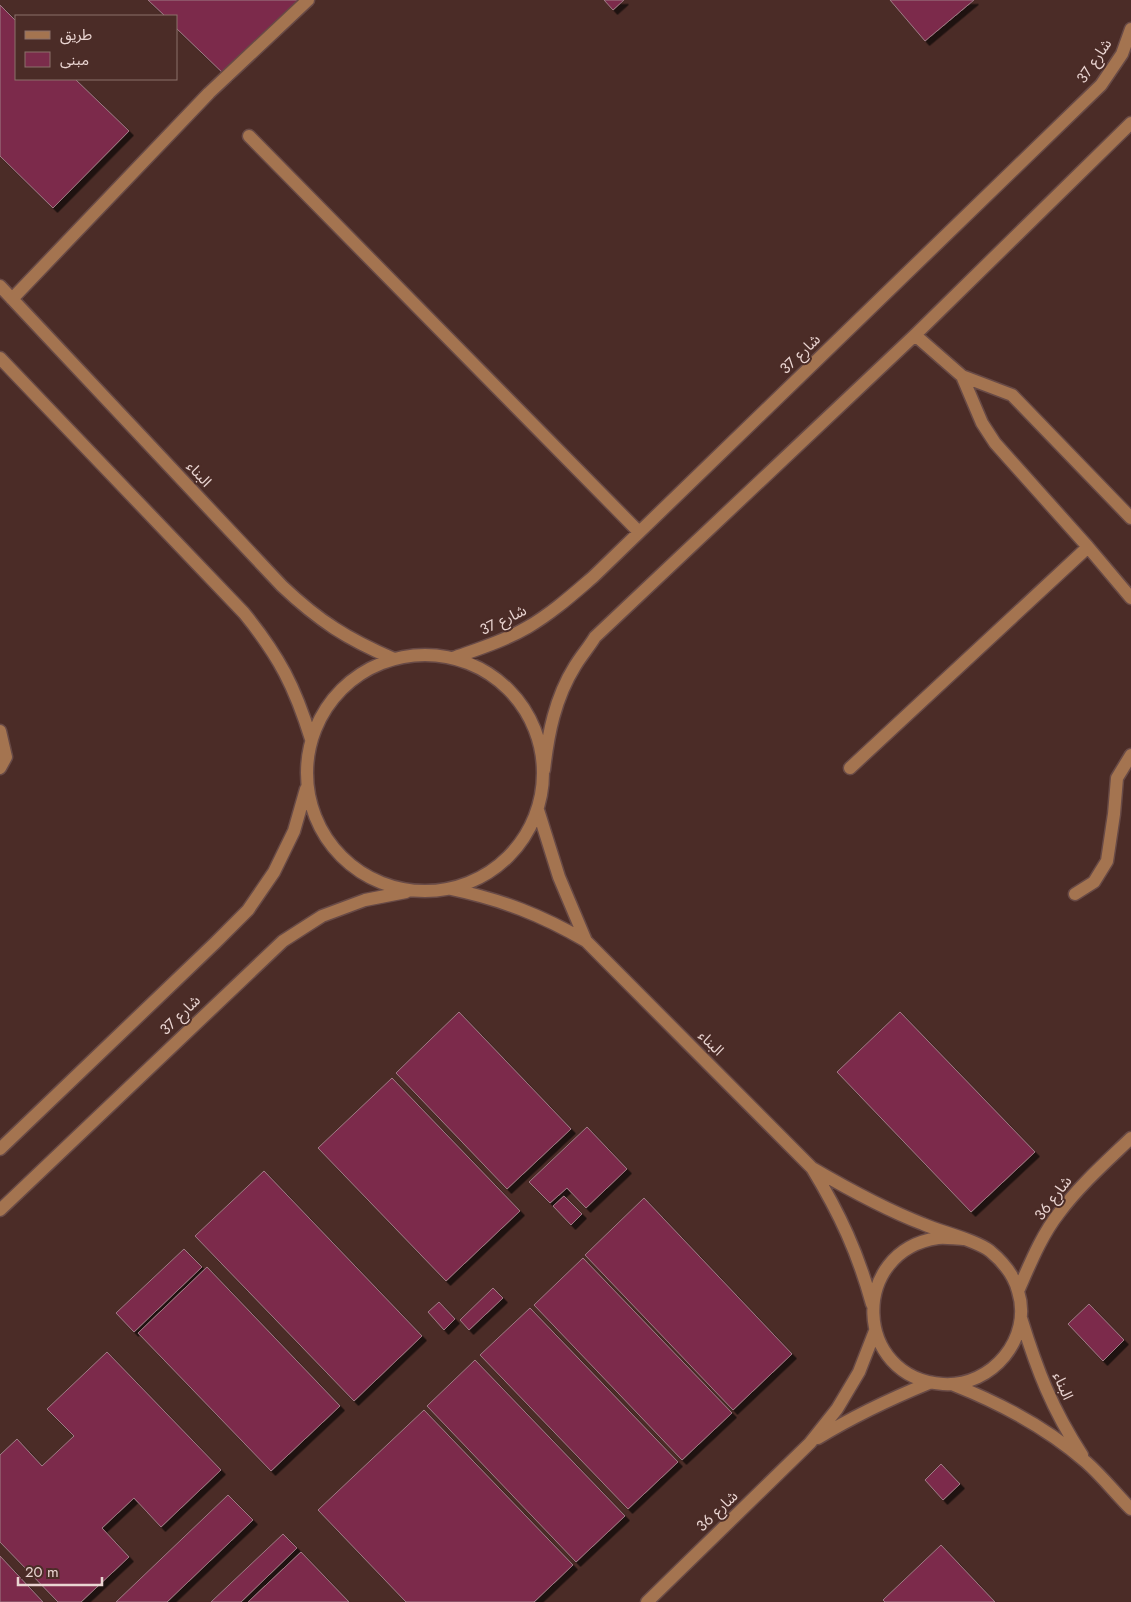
<svg xmlns="http://www.w3.org/2000/svg" width="1131" height="1602" viewBox="0 0 1131 1602" font-family="Jost,'Noto Sans Arabic',sans-serif">
<style>
.building{fill:#7b2c4b;stroke:#9f7b85;filter:url(#shadow)}
.lines{fill:none;stroke-linecap:round;stroke-linejoin:round}
.minor-casing{stroke:#684a46;stroke-width:15}
.minor{stroke:#a47450;stroke-width:12}
.labels{text-anchor:middle;dominant-baseline:central;stroke-width:4;stroke-linejoin:round;paint-order:stroke}
.street-label{font-size:15px;fill:#ead5d2;stroke:#4b2c27}
</style>
<defs>
<filter id="shadow"><feDropShadow dx="4.5" dy="4.5" stdDeviation="0" flood-color="#0009"/></filter>
</defs>
<rect width="100%" height="100%" fill="#4b2c27"/>
<path class="building" d="M148 0H303L227 77 176 28V16H165Z
M604 0H624L613 10Z
M890 0H974L925 41Z
M0 5 16 21V79H75L129 131 53 208 0 156Z
M459 1012 571 1129 507 1189 396 1073Z
M900 1012 1035 1152 971 1212 837 1072Z
M392 1078 520 1211 446 1281 318 1148Z
M587 1127 627 1169 586 1208 567 1188 550 1203 529 1182Z
M264 1171 422 1336 354 1401 195 1236Z
M564 1196 582 1214 571 1225 553 1206Z
M644 1198 792 1354 733 1410 585 1255Z
M184 1249 202 1267 134 1332 116 1313Z
M583 1258 732 1413 682 1460 534 1305Z
M207 1267 340 1406 271 1471 138 1333Z
M493 1288 503 1298 469 1330 460 1320Z
M439 1302 455 1319 444 1330 428 1312Z
M1089 1304 1124 1340 1103 1361 1068 1324Z
M530 1308 678 1462 628 1509 480 1355Z
M107 1352 221 1470 161 1527 134 1498 102 1528 129 1557 81 1602H58L0 1542V1455L17 1439 42 1466 74 1436 47 1409Z
M475 1360 625 1516 576 1562 427 1406Z
M424 1410 573 1565 534 1602H406L318 1510Z
M941 1464 960 1484 943 1500 925 1480Z
M228 1495 253 1520 167 1602H116Z
M283 1534 297 1548 241 1602H211Z
M941 1545 995 1602H885L883 1600Z
M301 1552 349 1602H248Z
M0 1556 43 1602H0Z"/>
<g class="lines">
<defs>
<path id="minor" d="M249 136 639 532
M0 286 282 586C319 621 347 639 394 659
M12 299 209 93 308 0
M915 335 962 376 982 423 995 443 1088 547 1131 598
M0 358 244 613C279 656 295 687 311 739
M962 376 1012 395 1131 518
M307 773a118 118 0 1 1 236 0a118 118 0 1 1-236 0Z
M453 658C478 649 504 641 528 627 552 613 572 595 593 577L1101 85 1122 54 1131 29
M0 731 6 757 0 768
M850 768 1088 547
M544 770C548 734 555 698 575 666 581 656 589 647 595 637L915 335 1131 123
M538 810 559 877 586 941
M451 889C503 900 541 915 586 941L812 1168C840 1214 858 1253 872 1304
M1075 894 1094 882 1107 861 1114 814 1117 778 1131 755
M0 1149 215 943 248 910 274 872 294 831 306 789
M812 1168C848 1189 884 1209 923 1224 941 1232 976 1240 990 1251 1002 1261 1014 1275 1018 1291 1033 1338 992 1387 943 1384 853 1378 849 1251 938 1238 946 1237 956 1239 965 1239
M0 1210 283 941 322 916 365 900 406 892
M1018 1291C1030 1264 1041 1236 1059 1213 1080 1185 1106 1162 1131 1138
M1021 1318C1037 1370 1052 1409 1082 1455
M954 1385C1002 1404 1047 1428 1086 1462 1102 1476 1116 1494 1131 1509
M818 1438C854 1416 890 1399 929 1383
M647 1602 810 1443 837 1409 859 1372 875 1331"/>
</defs>
<use href="#minor" class="minor-casing"/>
<use href="#minor" class="minor"/>
</g>
<g class="labels">
<g class="street-label">
<text transform="translate(1094 61) rotate(-56)">شارع 37</text>
<text transform="translate(800 354) rotate(-44)">شارع 37</text>
<text transform="translate(199 474) rotate(47)">البناء</text>
<text transform="translate(503 620) rotate(-26)">شارع 37</text>
<text transform="translate(180 1015) rotate(-44)">شارع 37</text>
<text transform="translate(711 1043) rotate(45)">البناء</text>
<text transform="translate(1053 1198) rotate(-53)">شارع 36</text>
<text transform="translate(1063 1386) rotate(66)">البناء</text>
<text transform="translate(717 1511) rotate(-44)">شارع 36</text>
</g>
</g>
<rect x="15" y="15" width="162" height="65" fill="#4b2c27" stroke="#8b706b"/>
<rect x="25" y="31" width="25" height="8" fill="#a47450" stroke="#8b706b"/>
<text x="60" y="40" font-size="15" fill="#ead5d2">طريق</text>
<rect x="25" y="52" width="25" height="15" fill="#7b2c4b" stroke="#8b706b"/>
<text x="60" y="65" font-size="15" fill="#ead5d2">مبنى</text>
<path d="M18 1577v8h84v-8" fill="none" stroke="#ead5d2" stroke-width="2.5"/>
<text x="25" y="1577" font-size="15" fill="#ead5d2" stroke="#4b2c27" stroke-width="4" paint-order="stroke">20 m</text>
</svg>
